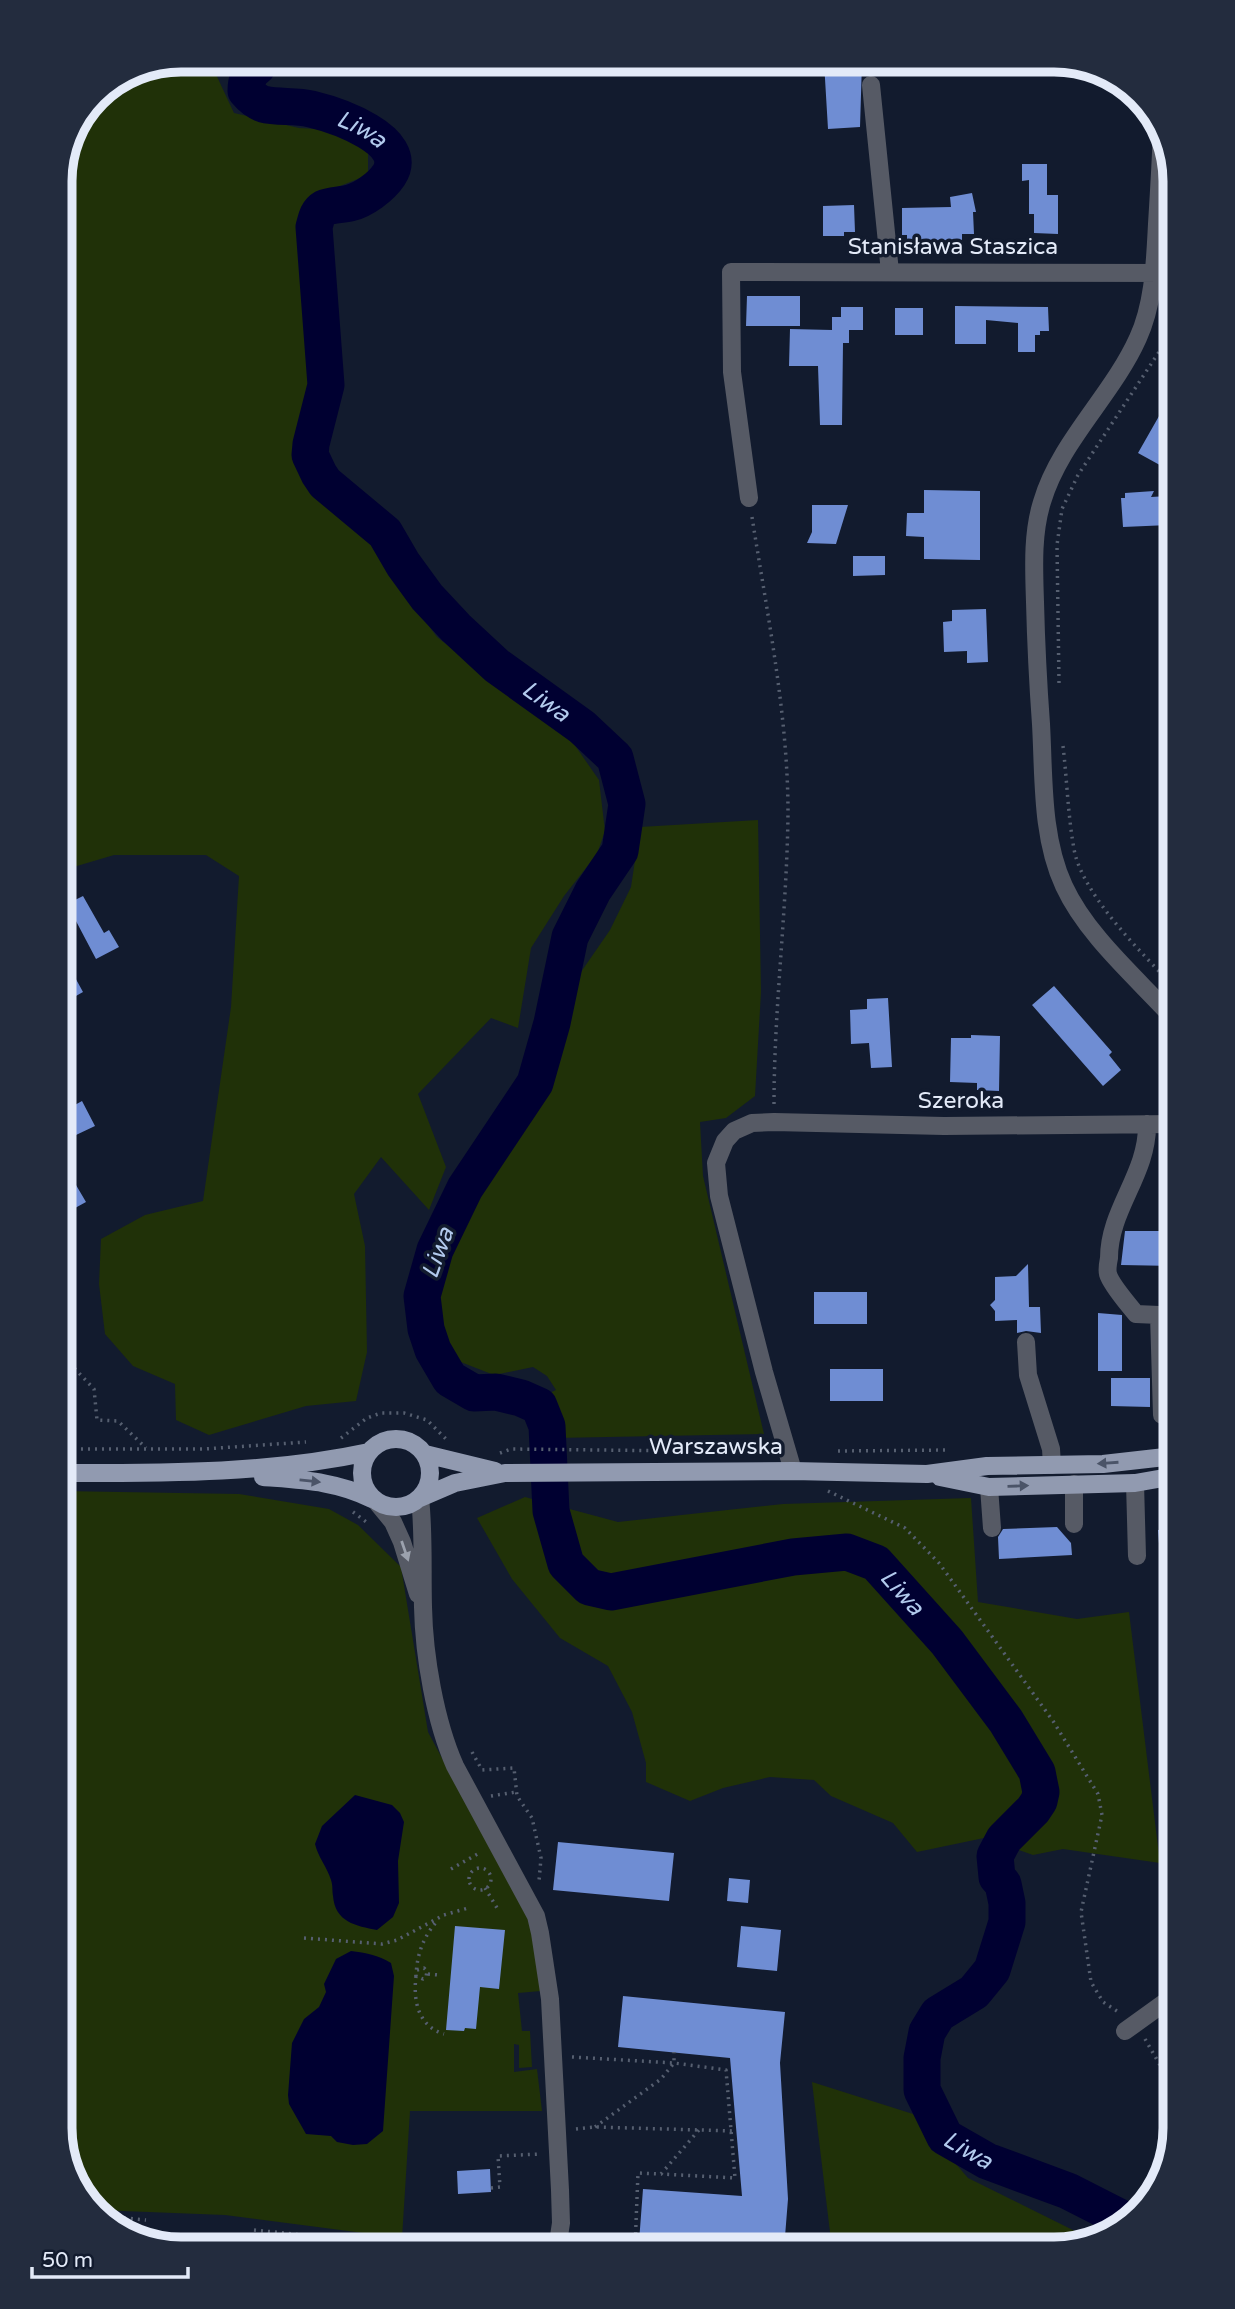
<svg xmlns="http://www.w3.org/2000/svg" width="1235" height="2309" viewBox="0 0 1235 2309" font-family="'Varela Round',sans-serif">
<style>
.green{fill:#203108}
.water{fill:#000031}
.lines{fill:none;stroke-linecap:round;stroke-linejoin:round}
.river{stroke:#000031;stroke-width:37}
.building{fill:#6f8dd3}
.path{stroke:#565f70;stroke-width:3.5;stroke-dasharray:2 5;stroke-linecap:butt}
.minor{stroke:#565a65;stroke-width:18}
.major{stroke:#919ab0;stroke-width:18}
.oneway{fill:#4b5468}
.oneway2{fill:#9ca2ae}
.labels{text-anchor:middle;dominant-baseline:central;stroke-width:7;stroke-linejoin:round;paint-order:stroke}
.street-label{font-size:23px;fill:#e3eaf8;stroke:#121b2e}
.water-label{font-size:24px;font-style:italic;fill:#b2caed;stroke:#121b2e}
.rim{fill:none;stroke:#e3eaf8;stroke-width:9}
</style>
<rect width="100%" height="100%" fill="#121b2e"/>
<path class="green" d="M213 68 234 113 299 128 333 130 368 153V175L312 197 306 287 310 371 300 441 330 505 369 534 390 573 437 637 574 744 599 780 605 831 597 854 564 896 531 948 518 1028 491 1018 418 1094 446 1167 429 1210 381 1157 354 1194 365 1246 367 1352 356 1401 306 1406 209 1435 176 1420 175 1384 133 1366 105 1334 99 1284 101 1239 145 1215 203 1201 231 1007 239 876 206 855H114L60 871V173L95 95 135 69Z
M758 820 761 992 755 1096 726 1118 700 1122 703 1176 764 1434 555 1438 549 1406 543 1396 556 1390 547 1376 533 1367 494 1375 453 1359 432 1301 450 1236 518 1121 544 1093 561 1047 581 972 610 930 631 887 640 827Z
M60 1491 239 1494 329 1509 358 1525 401 1567 428 1732 533 1928 541 1991 518 1993 522 2031H530L532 2067 519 2068V2045L514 2044V2072L537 2069 542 2111H410L402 2238 225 2215 97 2210 69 2175 60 2128Z
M525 1497 618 1522 783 1504 971 1498 978 1602 1077 1619 1129 1612 1160 1863 1063 1849 1033 1855 984 1838 917 1852 893 1823 831 1796 814 1780 770 1777 723 1788 690 1801 646 1782V1763L632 1712 608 1666 560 1638 512 1579 477 1518Z
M812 2082 913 2114 968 2178 1095 2241 1054 2249H832Z"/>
<path class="water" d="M355 1795 392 1805 400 1813 404 1822 398 1861 399 1903 393 1917 377 1930C356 1926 335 1922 333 1896 332 1890 333 1886 331 1880 327 1867 318 1857 315 1844L322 1826Z
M351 1951C366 1953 378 1955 391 1963L394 1976 383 2131 367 2144 353 2145 337 2142 331 2136 306 2134 289 2104 288 2095 292 2043 304 2019 319 2007 326 1992 324 1984 336 1959Z"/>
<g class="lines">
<path class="river" id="s1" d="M257 67C248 74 246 81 246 91 251 97 255 101 263 104 278 108 295 105 311 109 336 115 411 140 389 175 381 187 363 200 350 203 342 205 330 205 324 208 317 212 316 220 314 227L326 385 311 444 310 455 319 474 325 483 385 533 403 564 427 597 456 628 497 666 582 727 615 758 627 804 620 851 593 891 570 937 552 1023 535 1083 465 1188 435 1250 422 1296 426 1329 433 1350 450 1379 474 1393 496 1392 521 1398 539 1406 547 1426 551 1511 566 1564 589 1587 611 1592 793 1557 847 1552 876 1563 947 1642 1006 1721 1037 1772 1041 1792 1039 1801 1033 1810 1004 1839 995 1856 997 1877 1003 1884 1007 1903V1922L992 1970 974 1992 938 2014 927 2032 922 2058V2090L945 2137 987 2161 1068 2191 1125 2220"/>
</g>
<path class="building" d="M824 62H862L860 127 828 129Z
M1022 164H1047V195H1058V234L1034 233V214H1029V180L1022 181Z
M972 193 976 212H973L974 234H962V240L919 241 907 240V235H902V208L951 207 950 197Z
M854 205 855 232H844V236H823V206Z
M747 296H800V326H746Z
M955 306 1048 307 1049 331H1040V335H1035V352H1018V323L986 320V344H955Z
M841 307H863V330H849V343H843L842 425H820L818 366H789L790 329 832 330V317H841Z
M895 308H923V335H895Z
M1175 388V453L1167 469 1138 453Z
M924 490 980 491V560L924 559V537L906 536 907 513H924Z
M1154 491 1151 497 1168 496 1169 525 1123 527 1121 498H1125V493Z
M812 505H848L836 544 807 543 812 532Z
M853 556H885V575L853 576Z
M986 609 988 662 967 663V651L944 652 943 622 952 621V610Z
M83 896 104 933 109 930 119 947 96 959 67 904Z
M60 950 83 992 60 1005Z
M1054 986 1112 1052 1109 1055 1121 1070 1103 1086 1032 1005Z
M888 998 892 1067 871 1068 869 1043 851 1044 850 1010 867 1009V999Z
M971 1035 1000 1036 999 1091 977 1090V1083L950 1082 951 1038H971Z
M82 1101 95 1126 76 1135 64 1111Z
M76 1185 86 1202 66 1213 60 1201V1195Z
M1125 1231H1175V1266L1121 1265Z
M1028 1264 1029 1307H1040L1041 1333 1026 1331 1017 1333V1320L995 1321V1311L990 1305 995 1300V1277L1016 1276Z
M814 1292H867V1324H814Z
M1098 1313 1122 1315V1371H1098Z
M830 1369H883V1401H830Z
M1111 1378H1150V1407L1111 1406Z
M1057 1527 1071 1543 1072 1555 999 1559 998 1537 1003 1529Z
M1175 1528V1553L1160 1557 1158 1530Z
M558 1842 674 1853 669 1901 553 1890Z
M729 1878 750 1880 748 1903 727 1901Z
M455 1926 505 1930 499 1989 480 1987 476 2029 465 2028 464 2031 446 2030Z
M741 1926 781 1930 777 1971 737 1967Z
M623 1996 785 2012 780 2063 788 2199 784 2249H747L639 2242 643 2189 742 2196 730 2058 618 2047Z
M490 2169 491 2192 458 2194 457 2171Z"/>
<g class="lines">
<path class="path" d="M752 517C767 613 788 715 788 813 787 910 774 1007 774 1105
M1059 683 1057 545 1062 509 1078 475 1159 352 1175 307
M1063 746C1067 780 1068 816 1074 849 1082 895 1143 954 1175 988
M60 1353 94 1389 97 1420 118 1421 146 1448
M341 1438 367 1418 381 1413H404L427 1420 446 1439
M60 1449H204L306 1442
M838 1451 950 1450
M500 1453 511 1449 687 1451
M828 1491 905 1528 939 1563 1053 1721 1098 1794 1102 1815 1081 1912 1091 1982 1103 2002 1120 2013
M353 1512 369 1524
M472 1752 482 1770 514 1768 517 1796 532 1818 541 1858 539 1881
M491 1796 516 1792
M469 1879a11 11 0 1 1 22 0a11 11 0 1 1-22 0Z
M451 1869 481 1852
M485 1888 497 1908
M304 1938 382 1944 397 1940 444 1915 468 1908
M417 1970 424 1968 427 1971 426 1977 423 1979 416 1976C417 1954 423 1937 438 1920
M428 1974 439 1975
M416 1976C413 2001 418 2026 444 2034
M1145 2039 1175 2091
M572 2057 674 2063V2052
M595 2127 661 2079 674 2063 726 2070 735 2178 661 2174
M576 2129 595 2127 736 2131
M491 2188 500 2187 498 2156 540 2154
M103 2216 146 2220
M254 2230 433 2248 454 2246 517 2249
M575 2240 626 2247 681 2249
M635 2248 638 2173 661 2174 699 2130"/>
<path class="minor" d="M871 85 890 272
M1162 128C1161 160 1159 192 1157 224 1155 261 1154 303 1138 338 1112 396 1060 441 1042 502 1032 534 1034 569 1035 602 1036 643 1038 683 1041 724 1044 776 1041 837 1064 886 1087 936 1138 979 1175 1020
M749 498 732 372 731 272 1175 273
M1147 1124C1148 1174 1109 1209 1109 1258 1108 1263 1107 1270 1108 1274 1111 1285 1129 1305 1136 1314L1159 1315 1162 1415
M1026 1342 1028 1375 1051 1449 1052 1465
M793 1471 764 1372 719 1196 716 1163 725 1141 734 1131 752 1123 774 1122 944 1126 1175 1124
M1135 1483 1137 1556
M989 1487 992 1528
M420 1498C424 1534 422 1570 423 1607 424 1656 435 1721 455 1766L536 1916 540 1933 550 1999 560 2190 561 2223 557 2249
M375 1500 393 1522 402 1542 418 1594
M1074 1524V1484
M1125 2031 1175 1995
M146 2240 248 2249"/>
<path class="major" d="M362 1473a34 34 0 1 1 68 0a34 34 0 1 1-68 0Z
M425 1454 495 1471
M60 1473C164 1473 267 1474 369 1452
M263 1477C301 1480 337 1481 372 1499
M940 1477 989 1487 1135 1483 1175 1476
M420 1498 455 1483 505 1473 793 1471 927 1474 987 1466 1103 1464 1165 1457 1175 1453"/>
</g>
<defs><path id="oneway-solid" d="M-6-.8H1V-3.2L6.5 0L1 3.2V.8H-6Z" transform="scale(1.75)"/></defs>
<g class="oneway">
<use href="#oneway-solid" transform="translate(1108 1463) rotate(176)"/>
<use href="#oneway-solid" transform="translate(310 1481) rotate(6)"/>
<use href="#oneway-solid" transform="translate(1018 1486) rotate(-2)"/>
</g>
<use class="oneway2" href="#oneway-solid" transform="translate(405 1551) rotate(71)"/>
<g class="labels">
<g class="street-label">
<text x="953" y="247">Stanisława Staszica</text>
<text x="961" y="1101">Szeroka</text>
<text x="716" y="1447">Warszawska</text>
</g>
<g class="water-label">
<text stroke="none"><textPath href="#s1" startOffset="152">Liwa</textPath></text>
<text stroke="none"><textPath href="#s1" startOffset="887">Liwa</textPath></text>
<text transform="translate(438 1253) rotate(-70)">Liwa</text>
<text stroke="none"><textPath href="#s1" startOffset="2275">Liwa</textPath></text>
<text stroke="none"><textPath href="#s1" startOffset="2949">Liwa</textPath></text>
</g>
</g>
<path d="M0 0H1235V2309H0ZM181 72H1054A109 109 0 0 1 1163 181V2128A109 109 0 0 1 1054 2237H181A109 109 0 0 1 72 2128V181A109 109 0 0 1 181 72Z" fill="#232c3e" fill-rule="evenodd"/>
<path class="rim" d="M181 72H1054A109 109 0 0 1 1163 181V2128A109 109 0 0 1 1054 2237H181A109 109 0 0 1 72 2128V181A109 109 0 0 1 181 72Z"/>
<path d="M32 2267v10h156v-10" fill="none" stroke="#e3eaf8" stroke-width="3.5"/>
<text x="42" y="2267" font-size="21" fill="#e3eaf8" stroke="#121b2e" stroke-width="5" paint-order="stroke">50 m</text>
</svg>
